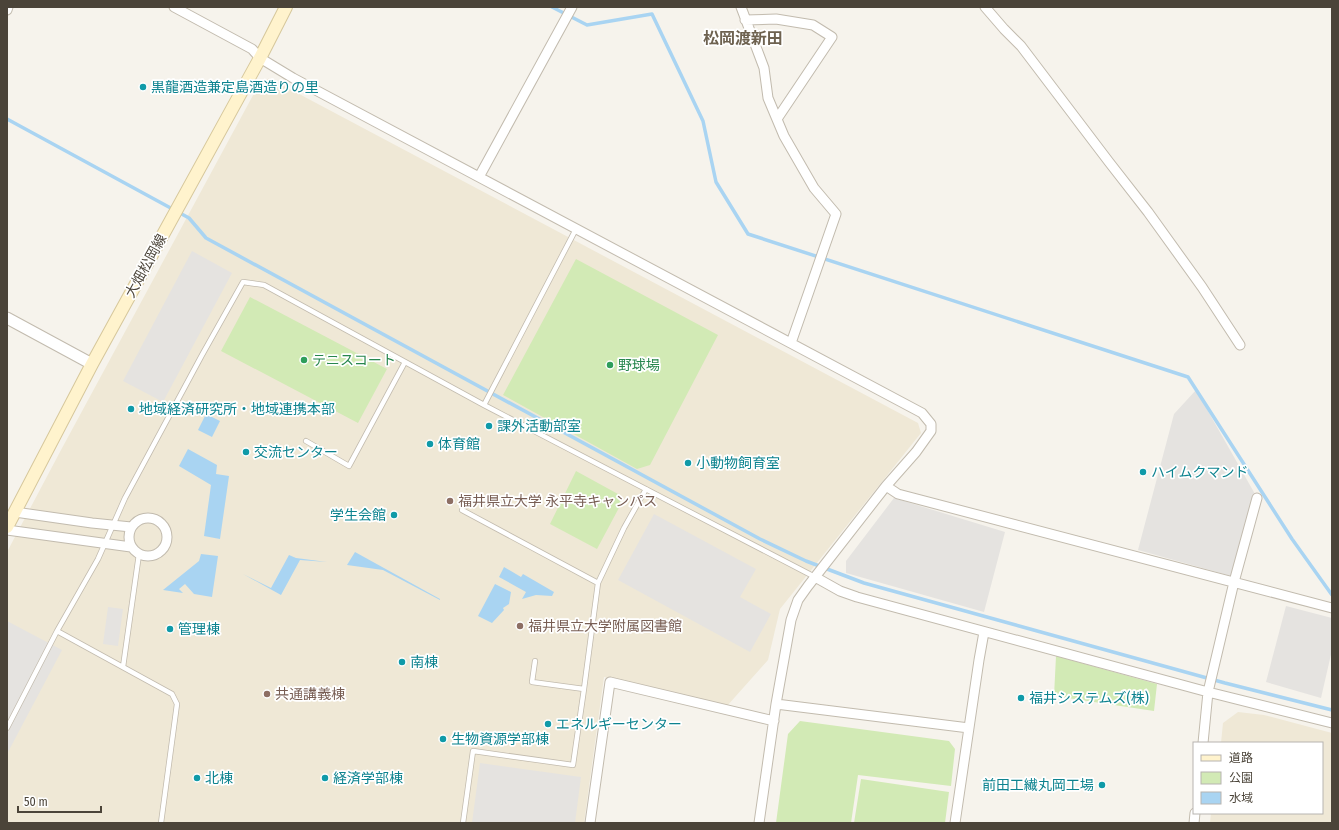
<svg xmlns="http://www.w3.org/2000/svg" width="1339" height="830" viewBox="0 0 1339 830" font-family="'Fira Sans Condensed','Noto Sans JP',sans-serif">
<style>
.education{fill:#efe8d6}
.green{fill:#d2eab5}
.parking{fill:#e5e3e0}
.water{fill:#a9d4f2}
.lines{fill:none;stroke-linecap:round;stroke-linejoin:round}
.stream{stroke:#a9d4f2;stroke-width:3.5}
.service-casing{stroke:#c2bbae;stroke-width:6}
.minor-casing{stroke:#c2bbae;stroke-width:11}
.tertiary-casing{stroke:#c2bbae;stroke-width:13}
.secondary-casing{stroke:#d6c79b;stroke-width:14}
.service{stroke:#fff;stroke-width:4.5}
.minor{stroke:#fff;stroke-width:9}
.tertiary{stroke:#fff;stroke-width:11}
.secondary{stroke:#fff3cd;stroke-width:12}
.culture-dot{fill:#0f9aa8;stroke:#fff;stroke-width:1.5}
.leisure-dot{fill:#2e9e5b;stroke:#fff;stroke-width:1.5}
.education-dot{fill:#8d6e63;stroke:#fff;stroke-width:1.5}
.labels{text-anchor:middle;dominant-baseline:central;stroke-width:3.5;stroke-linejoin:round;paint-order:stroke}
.culture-label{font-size:14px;fill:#0d838f;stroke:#fff;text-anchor:start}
.street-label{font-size:14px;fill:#4b4439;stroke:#fff}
.leisure-label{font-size:14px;fill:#27864d;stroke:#fff;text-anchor:start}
.education-label{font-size:14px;fill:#785e54;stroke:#fff;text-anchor:start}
.quarter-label{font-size:16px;font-weight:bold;fill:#6e6250;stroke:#fff}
</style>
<rect width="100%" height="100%" fill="#f6f3ec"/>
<path class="education" d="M269 78 918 423 921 433 780 609 768 660 727 706 604 677 584 823H7V552L61 450 257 88Z
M1238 712 1264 715 1332 733V823H1210L1211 813H1322V743H1221L1223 723Z"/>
<path class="green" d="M576 259 718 335 650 465 637 469 503 395Z
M250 297 387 369 358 423 221 351Z
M576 471 618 494 621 504 597 549 550 524Z
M1056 656 1157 684 1154 711 1054 696Z
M800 721 949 741 955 749 951 786 858 775 851 823H776L788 734Z
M861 779 949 792 945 823H854Z"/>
<path class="parking" d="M192 251 232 273 163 402 123 381Z
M1196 390 1255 494 1231 576 1138 550 1174 414Z
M894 498 1005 532 984 612 846 573V561Z
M654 514 756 569 740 597 771 614 750 652 618 580Z
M1286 606 1332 618V650L1321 698 1266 682Z
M108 607 123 609 118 646 103 644Z
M7 621 62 650 7 754Z
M480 763 581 777 575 823H472Z"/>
<path class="water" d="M206 414 220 421 212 437 198 430Z
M188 449 217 465 216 474 229 476 220 539 204 536 211 485 179 466Z
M355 552 440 599V600L383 570 347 565Z
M201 554 218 556 212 597 194 594 185 584 179 589 183 593 163 590 199 561Z
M289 555 296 558 327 562 300 560 281 595 243 574 271 588Z
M504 567 521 577 523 574 554 592 552 596 536 595 522 599 526 592 499 577Z
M495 584 511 592 509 604 503 608 504 610 492 623 478 616Z"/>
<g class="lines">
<path class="stream" d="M552 7 587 25 652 14 703 121 716 182 748 234 1188 377 1292 539 1332 595
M7 119 189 218 206 238 760 539 806 561 864 583 1225 683 1332 710"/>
<defs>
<path id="service" d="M484 405 576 229
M306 441 349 466 405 362
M462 510 598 583
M57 631 172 694 177 704 161 823
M535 661 532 682 584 689
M123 667 139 554
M7 728 57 631 98 559 125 498 202 355 243 282 264 285 484 405 815 577
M463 823 473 751 573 765 584 689 598 583 624 528 646 489"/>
<path id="minor" d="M174 7 252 49 260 58 293 78 922 413 931 424V431L916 452 886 486
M741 7 764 68 768 98 784 136 814 188 836 214 791 343
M985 7 1004 29 1021 46 1109 162 1148 212 1202 287 1240 345
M7 10 8 7
M745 20 776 19 813 25 832 37 777 119
M479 177 572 7
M15 512 92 523 131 527
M129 537a19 19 0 1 1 38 0a19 19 0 1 1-38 0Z
M7 530 131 547
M815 577 840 591 857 597 1208 692 1332 723
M776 704 969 728
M1203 743 1208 692 1234 582 1257 498
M590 823 610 682 774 721
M759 823 776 704 791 620 798 600 808 586 815 577 886 486 898 494 1332 608
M955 823 979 660 984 632
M1194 823 1195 813"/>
<path id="tertiary" d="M7 318 92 364"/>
<path id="secondary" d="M7 527 92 364 260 58 286 7"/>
</defs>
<use href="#service" class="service-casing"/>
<use href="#minor" class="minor-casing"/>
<use href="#tertiary" class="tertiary-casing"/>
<use href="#secondary" class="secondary-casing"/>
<use href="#service" class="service"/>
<use href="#minor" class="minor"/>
<use href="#tertiary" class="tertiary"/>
<use href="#secondary" class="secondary"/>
</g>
<g class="culture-dot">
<circle cx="143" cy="87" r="4"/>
<circle cx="131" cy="409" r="4"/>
<circle cx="489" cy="426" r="4"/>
<circle cx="430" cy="444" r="4"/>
<circle cx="246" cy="452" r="4"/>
<circle cx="688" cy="463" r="4"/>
<circle cx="1143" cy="472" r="4"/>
<circle cx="394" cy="515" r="4"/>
<circle cx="170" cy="629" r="4"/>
<circle cx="402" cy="662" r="4"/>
<circle cx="1021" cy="698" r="4"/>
<circle cx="548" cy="724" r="4"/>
<circle cx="443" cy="739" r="4"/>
<circle cx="197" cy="778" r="4"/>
<circle cx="325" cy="778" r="4"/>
<circle cx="1102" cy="785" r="4"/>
</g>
<g class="leisure-dot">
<circle cx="304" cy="360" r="4"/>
<circle cx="610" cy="365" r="4"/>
</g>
<g class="education-dot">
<circle cx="450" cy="501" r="4"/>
<circle cx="520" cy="626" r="4"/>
<circle cx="267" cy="694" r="4"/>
</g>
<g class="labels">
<g class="culture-label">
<text x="151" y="87">黒龍酒造兼定島酒造りの里</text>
<text x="139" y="409">地域経済研究所・地域連携本部</text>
<text x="497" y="426">課外活動部室</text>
<text x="438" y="444">体育館</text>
<text x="254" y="452">交流センター</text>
<text x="696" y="463">小動物飼育室</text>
<text x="1151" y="472">ハイムクマンド</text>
<text x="386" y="515" text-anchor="end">学生会館</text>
<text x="178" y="629">管理棟</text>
<text x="410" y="662">南棟</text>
<text x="1029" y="698">福井システムズ(株)</text>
<text x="556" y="724">エネルギーセンター</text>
<text x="451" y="739">生物資源学部棟</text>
<text x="205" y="778">北棟</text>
<text x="333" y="778">経済学部棟</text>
<text x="1094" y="785" text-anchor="end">前田工繊丸岡工場</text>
</g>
<g class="street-label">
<text transform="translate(146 266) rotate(-61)">大畑松岡線</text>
</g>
<g class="leisure-label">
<text x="312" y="360">テニスコート</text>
<text x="618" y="365">野球場</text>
</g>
<g class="education-label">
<text x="458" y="501">福井県立大学 永平寺キャンパス</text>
<text x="528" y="626">福井県立大学附属図書館</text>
<text x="275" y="694">共通講義棟</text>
</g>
<g class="quarter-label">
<text x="743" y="38">松岡渡新田</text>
</g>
</g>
<rect width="1339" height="830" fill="none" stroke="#4b4439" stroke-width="16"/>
<rect x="1193" y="742" width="130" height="72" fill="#ffffff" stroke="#b7b4b0"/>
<rect x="1201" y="755" width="20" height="6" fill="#fff3cd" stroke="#b7b4b0"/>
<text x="1229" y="762" font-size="12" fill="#4b4439">道路</text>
<rect x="1201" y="772" width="20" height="12" fill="#d2eab5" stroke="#b7b4b0"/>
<text x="1229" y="782" font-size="12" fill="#4b4439">公園</text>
<rect x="1201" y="792" width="20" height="12" fill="#a9d4f2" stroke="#b7b4b0"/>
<text x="1229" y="802" font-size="12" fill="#4b4439">水域</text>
<path d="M18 806v6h83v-6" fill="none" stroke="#4b4439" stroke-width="2"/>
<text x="24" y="806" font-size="12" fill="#4b4439" stroke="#ffffff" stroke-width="3" paint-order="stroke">50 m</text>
</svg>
